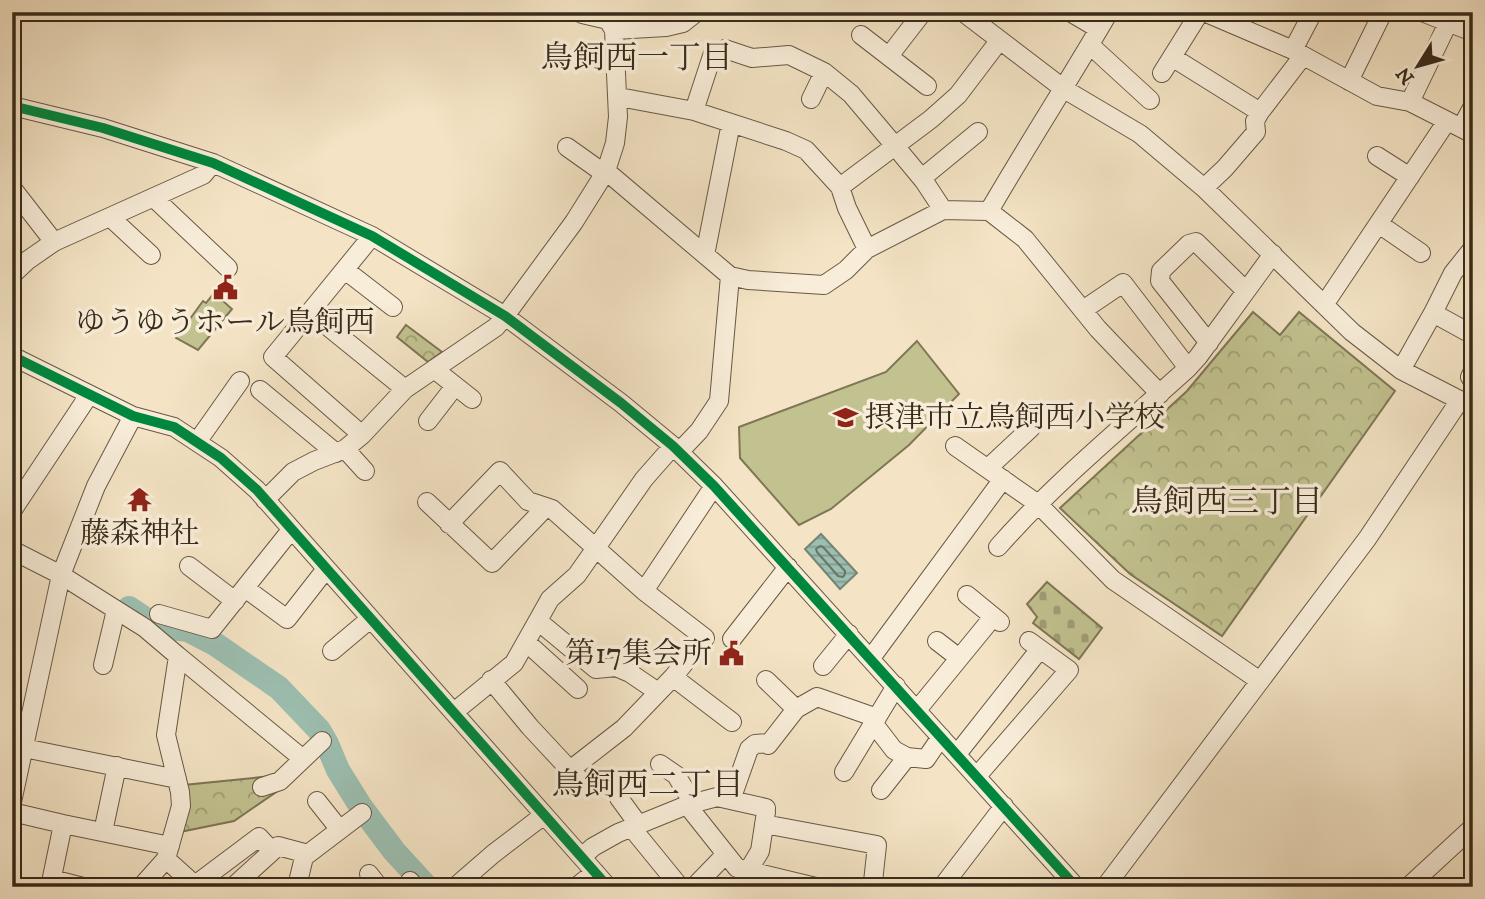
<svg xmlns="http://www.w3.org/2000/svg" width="1485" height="899" viewBox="0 0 1485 899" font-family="'IM FELL DW Pica','Noto Serif JP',serif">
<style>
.cemetery{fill:url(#cemetery-stones);stroke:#7e7655;stroke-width:2}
.park{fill:url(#park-crowns);stroke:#7e7655;stroke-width:2}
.garden{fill:#c2c290;stroke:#7e7655;stroke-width:2}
.water{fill:url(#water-rules);stroke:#748475;stroke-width:2}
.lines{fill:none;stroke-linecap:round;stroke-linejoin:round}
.shore{stroke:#6a7566;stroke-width:2}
.river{stroke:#9cbfb1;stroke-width:24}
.minor-casing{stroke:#685945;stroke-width:20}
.minor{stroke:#f8edd9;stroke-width:18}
.cycleway-casing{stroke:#f8edd9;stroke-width:15}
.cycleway{stroke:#00873e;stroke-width:10}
.labels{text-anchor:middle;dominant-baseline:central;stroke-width:7;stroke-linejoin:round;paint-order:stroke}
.poi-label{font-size:30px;fill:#392b1a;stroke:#f8edd9}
.neighbourhood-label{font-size:32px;fill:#392b1a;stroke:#f8edd9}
</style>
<defs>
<pattern id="cemetery-stones" width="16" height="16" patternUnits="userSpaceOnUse" patternTransform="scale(1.75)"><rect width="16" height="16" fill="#c2c290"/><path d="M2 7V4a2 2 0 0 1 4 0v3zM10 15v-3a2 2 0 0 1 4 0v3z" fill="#9f9e75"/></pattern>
<pattern id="park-crowns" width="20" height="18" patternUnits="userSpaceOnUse" patternTransform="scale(1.75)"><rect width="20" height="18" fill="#c2c290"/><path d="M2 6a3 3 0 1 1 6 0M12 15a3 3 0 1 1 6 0" fill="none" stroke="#9f9e75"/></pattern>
<pattern id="water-rules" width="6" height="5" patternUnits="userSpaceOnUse" patternTransform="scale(1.75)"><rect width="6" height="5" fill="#9cbfb1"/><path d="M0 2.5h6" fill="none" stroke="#809b8f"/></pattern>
</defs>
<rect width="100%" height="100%" fill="#f4e4c5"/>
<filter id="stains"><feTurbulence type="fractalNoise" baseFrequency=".00286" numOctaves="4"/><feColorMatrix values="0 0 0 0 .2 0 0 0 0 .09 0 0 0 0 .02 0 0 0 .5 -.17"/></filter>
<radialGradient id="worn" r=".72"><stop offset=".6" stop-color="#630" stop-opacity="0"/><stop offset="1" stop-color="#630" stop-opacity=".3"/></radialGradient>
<path class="cemetery" d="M1047 582 1102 628 1079 659 1033 623 1037 617 1027 604Z"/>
<path class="park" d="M1253 312 1280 335 1299 312 1395 391 1222 636 1130 574 1060 508 1187 391Z
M406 325 442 352 428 362 397 337Z
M272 776 282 788 234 821 180 832 184 785Z"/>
<path class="garden" d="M214 293 232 309 198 350 176 338 203 301 206 303Z
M917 341 959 394 909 445 831 509 799 525 740 458 739 427 886 372Z"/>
<path class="water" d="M821 534 857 573 840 589 805 549Z"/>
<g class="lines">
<path class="shore" d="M820 546 823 547 845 571V574L843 577 838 576 817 552 816 549Z"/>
<path class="river" d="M129 608 156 626 188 630 215 644 279 688 319 730 327 744 338 770 361 807 394 851 427 887"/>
<defs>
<path id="minor" d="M582 12V14L608 20 614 30
M963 12 1064 89 1140 134 1204 188 1352 332 1401 370 1473 407
M1070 12 1099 29
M1204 12 1293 50 1377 96 1410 102 1473 134
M1422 12 1473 32
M861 35 927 86
M1090 45 1150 100
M1293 50 1313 12
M889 56 923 12
M1172 57 1260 112 1303 56
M1162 73 1200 12
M1349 81 1383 12
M619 97 694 111 786 141 806 150 840 187 895 146 924 181 943 210
M811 99 824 72
M1410 102 1448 23
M12 106 103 128 213 163 372 236 505 316 621 403 673 446 714 486 1076 887
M694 111 712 56 725 49 752 58 789 55 824 72 851 94 895 146 931 119 958 95 999 41
M1461 128 1473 106
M567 147 605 174
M1377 156 1410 177
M606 171 730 276
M922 178 978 132
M840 187 847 208 867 249
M12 188 54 242
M1204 188 1225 168 1256 132 1255 121 1260 112
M154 198 228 268
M989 211C1028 144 1070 79 1109 12
M110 217 151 255
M1379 224 1421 253
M705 255 731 123
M345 270 393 307
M12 275 28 260 54 242 203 175 213 163
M1324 305 1447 121
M1083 310 1123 283 1188 368
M310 312 372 236
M1433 313 1473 335
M1209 343 1160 281 1161 271 1189 244 1196 242 1246 291
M12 356 133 416 174 427 221 458 257 490 608 887
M434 369 472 399
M1401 370 1433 313 1453 273 1473 248
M1470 377 1473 371
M260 390 336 453
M428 421 455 386
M362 435 273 357 310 312 405 389
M197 442 240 381
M955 446 1038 504 1113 580 1260 681
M345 449 365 471
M679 452 699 431 719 401 730 276 748 280 824 285 846 270 867 249 943 210 989 211 1025 239 1098 329 1160 394
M988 468 1031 428
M265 500 293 472 314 461 345 449 362 435 405 389 496 327 505 316 574 222 606 171 615 143 618 117 614 30 666 27 683 23 697 12
M427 502 492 563 546 507
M12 511 89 395
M449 524 500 471 528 501 552 509 644 591 705 638 673 677 624 728 570 770 530 727 491 680
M998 547C1056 481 1124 426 1188 368L1198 357 1273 254
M12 550 61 575 145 628 178 656 166 735 180 792 181 806 166 859 197 887
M189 566 235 601
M245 588 287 619 326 569
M644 591 714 486
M967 595 1000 622
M159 614 212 629 291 530
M538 621 596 669 616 667 630 673 658 692
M732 639 788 567
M937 641 959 658
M526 642 578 689
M332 651 370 619
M178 656 303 759
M871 658 1003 479
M103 665 116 610
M823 666 849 634
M673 677 732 722
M766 680 796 709
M917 710 993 617
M454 712 514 663 550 599 577 575 644 479 673 446
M874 724 894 750 907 757 926 759 941 737
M768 745 796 709 817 697 877 718
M24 748 177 779
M957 754 1040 649
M660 764 676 775 693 803
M570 770 587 786
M844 772 896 686
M977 776 1069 670 1029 641
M262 787 280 781 322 741
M881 790 907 757
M619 798 638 824
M731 800 749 749 755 744 769 743
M317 801 340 830
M12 802 61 575 96 486 133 416
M687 805 737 868 816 887
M12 812 63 824 170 846
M764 824 877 845 873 882 876 887
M631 827 680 887
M103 832 117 766
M582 857 593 847 618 833 687 805 717 797 766 808
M748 871 760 851 766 812
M369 874 379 887
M299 878 305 853
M52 879 83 887
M410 881 415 887
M195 885 259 837 272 851
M50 887 63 824
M141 887 166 859
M233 887 278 846 308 854 362 813
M455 887 493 854 544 815
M576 887 595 872
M694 887 725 855
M942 887 1004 806
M1105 887 1367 539 1460 400
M1408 887 1473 827"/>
</defs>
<use href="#minor" class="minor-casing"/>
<use href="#minor" class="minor"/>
<defs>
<path id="cycleway" d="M12 106 103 128 213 163 372 236 505 316 621 403 673 446 714 486 1076 887
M12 356 133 416 174 427 221 458 257 490 608 887"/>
</defs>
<use href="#cycleway" class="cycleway-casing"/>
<use href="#cycleway" class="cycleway"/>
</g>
<defs>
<symbol id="civic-bare" viewBox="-9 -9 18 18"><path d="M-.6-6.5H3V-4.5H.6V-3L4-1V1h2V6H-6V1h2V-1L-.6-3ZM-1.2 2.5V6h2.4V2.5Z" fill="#8f2418" stroke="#f8edd9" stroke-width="2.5" paint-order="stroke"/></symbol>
<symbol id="school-bare" viewBox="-9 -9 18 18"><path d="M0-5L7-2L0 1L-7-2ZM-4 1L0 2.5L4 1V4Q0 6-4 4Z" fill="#8f2418" stroke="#f8edd9" stroke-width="2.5" paint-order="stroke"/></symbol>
<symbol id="temple-bare" viewBox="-9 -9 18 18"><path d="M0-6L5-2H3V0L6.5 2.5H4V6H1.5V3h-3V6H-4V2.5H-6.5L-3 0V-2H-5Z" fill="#8f2418" stroke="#f8edd9" stroke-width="2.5" paint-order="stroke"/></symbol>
</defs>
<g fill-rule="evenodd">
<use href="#civic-bare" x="208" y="270" width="35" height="35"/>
<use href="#school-bare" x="828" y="400" width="35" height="35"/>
<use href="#temple-bare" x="122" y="482" width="35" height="35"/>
<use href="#civic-bare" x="714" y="636" width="35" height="35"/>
</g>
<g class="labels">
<g class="poi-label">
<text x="225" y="323">ゆうゆうホール鳥飼西</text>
<text x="865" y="418" text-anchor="start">摂津市立鳥飼西小学校</text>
<text x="140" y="534">藤森神社</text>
<text x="712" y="654" text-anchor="end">第17集会所</text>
</g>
<g class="neighbourhood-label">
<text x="637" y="59">鳥飼西一丁目</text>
<text x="1227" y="503">鳥飼西三丁目</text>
<text x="648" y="786">鳥飼西二丁目</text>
</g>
</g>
<rect width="1485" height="899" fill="none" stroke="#f4e4c5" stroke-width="42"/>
<rect x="14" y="14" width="1457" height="871" fill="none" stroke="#392b1a" stroke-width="3.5"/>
<rect x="21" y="21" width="1443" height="857" fill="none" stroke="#392b1a" stroke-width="2"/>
<g transform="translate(1418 66) rotate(233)" stroke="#f8edd9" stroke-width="5" paint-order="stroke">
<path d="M0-5L12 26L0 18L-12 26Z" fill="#392b1a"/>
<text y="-10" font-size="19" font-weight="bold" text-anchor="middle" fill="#392b1a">N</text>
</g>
<rect width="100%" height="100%" filter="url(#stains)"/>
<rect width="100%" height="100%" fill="url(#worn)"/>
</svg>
